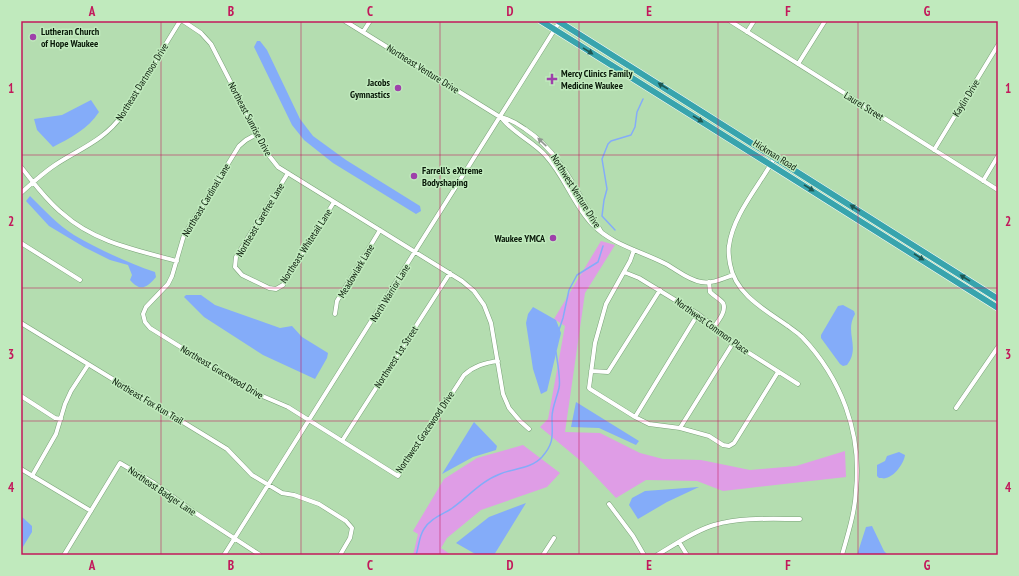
<svg xmlns="http://www.w3.org/2000/svg" width="1019" height="576" viewBox="0 0 1019 576" font-family="'PT Sans Narrow',sans-serif">
<style>
.green{fill:#df9de6}
.water{fill:#84acf9}
.lines{fill:none;stroke-linecap:round;stroke-linejoin:round}
.stream{stroke:#84acf9;stroke-width:1.5}
.minor-casing{stroke:#7aa278;stroke-width:5}
.highway-casing{stroke:#fff;stroke-width:7}
.minor{stroke:#fff;stroke-width:4}
.highway{stroke:#38a4ad;stroke-width:6}
.oneway{fill:#1e5752}
.oneway2{fill:#909790}
.grid{fill:none;stroke:#c2185b;stroke-width:1;stroke-opacity:0.55}
.poi-dot{fill:#9e41aa;stroke:#c0eabd;stroke-width:1.5}
.labels{text-anchor:middle;dominant-baseline:central;stroke-width:3;stroke-linejoin:round;paint-order:stroke}
.poi-label{font-size:10px;font-weight:bold;fill:#081808;stroke:#c0eabd;text-anchor:start}
.street-label{font-size:10px;fill:#081808;stroke:#c0eabd}
.neatline{fill:none;stroke:#c2185b;stroke-width:1.5}
.grid-label{font-size:13px;text-anchor:middle;font-weight:bold;fill:#c2185b}
</style>
<rect width="100%" height="100%" fill="#b4ddb0"/>
<path class="green" d="M601 241 615 245 585 293 565 432 600 433 640 453 663 459 701 460 750 470 796 466 845 451 846 477 723 491 697 481 646 480 616 498 582 462 540 427 548 419 565 326 554 319Z
M523 445 560 473 547 487 481 510 447 538 441 548 451 555H413L418 534 413 531 444 479 477 458Z"/>
<path class="water" d="M257 41H260L267 50 300 119 313 136 346 160 420 206 421 211 416 214 333 163 304 140 292 125 256 51 254 47Z
M91 100 99 112C88 129 70 138 53 147L37 130 34 119 62 115Z
M30 196C44 210 58 225 74 235 98 249 128 263 155 272L156 277C147 288 140 292 130 280L132 275 128 265 110 260 84 247 49 226 26 201Z
M186 295H201L215 305 280 328 292 326 302 337 328 353 327 358 315 379 263 355 204 317 184 297Z
M843 305 854 311 855 314C844 333 861 347 847 365L843 366 840 364 821 338V335L838 306Z
M533 307 556 320 561 333 547 391 541 394 533 369 526 323 528 314Z
M576 402 639 441 636 445 599 428 571 427Z
M474 422 497 446 496 450 473 457 442 474Z
M899 452 905 455C904 463 895 476 886 478 884 479 882 478 879 478L877 476V465L885 461 887 456Z
M699 487 667 502 638 519 629 505 632 498 645 491Z
M526 503 494 555H477L456 543 489 517Z
M21 516 32 526V532L21 550Z
M872 526 884 551 888 555H857L866 527Z"/>
<g class="lines">
<path class="stream" d="M615 230 602 216 604 200 607 189 602 159 608 144 611 141 631 135 635 127 637 112 643 99
M559 330 563 318 569 290 577 275 598 262 603 246
M416 555C419 546 419 536 424 529 430 519 441 515 451 509 467 498 481 481 500 474 514 468 531 469 542 457 555 442 552 435 552 417 552 408 557 397 559 388 561 380 557 360 556 352"/>
<defs>
<path id="minor" d="M183 21 201 33 211 44 267 153 278 167 462 281 474 291 484 305 491 323 503 394 509 408 520 421 529 429
M345 21 500 117C510 119 517 123 525 129 563 154 578 196 602 233
M730 21 998 190
M363 32 370 21
M747 32 754 21
M798 64 825 21
M501 117C512 133 533 141 546 156 565 177 573 204 592 224 612 245 641 251 666 264 677 270 688 280 701 282 712 284 722 279 733 275
M257 134 246 140 239 146 184 235 172 276 168 284 146 307 143 314 145 322 150 328 253 392 288 407 398 476 464 375C474 366 484 363 498 361
M934 150 998 45
M775 157C760 185 733 214 729 246 728 251 729 258 730 264 735 294 765 310 788 326 793 330 798 333 802 337 841 378 862 433 856 490 855 512 848 534 842 555
M21 167C34 183 46 200 62 213 94 242 136 250 177 261
M288 173 236 257 235 267 242 275 269 288 276 289 283 285 334 202
M983 181 998 156
M21 193C32 183 43 173 55 165 79 149 105 140 122 115L180 21
M21 243 80 280
M634 250 630 261 606 304 595 343 589 388 590 389 635 417 649 424 680 428 709 436 723 445 729 446 734 443 778 372
M624 272 639 278 698 314 711 324 727 339 798 384
M709 282 710 292C714 296 720 299 723 303 727 311 718 321 714 327
M335 314 337 301 380 230
M21 323 227 449 252 475 282 493 294 495 319 504 346 521 352 528 350 538 340 555
M591 371 608 372 660 290
M21 396 55 418 61 419
M956 408 998 347
M635 417 698 314
M680 428 733 343
M342 441 450 273
M21 469 91 511
M32 476 56 434 65 404 71 391 88 365
M609 504 633 536 644 555
M679 542 687 555
M64 555 120 463 154 483 194 512 260 555
M224 555 560 21
M543 555 554 538
M657 555C676 544 694 531 714 525 742 517 772 519 800 519"/>
<path id="highway" d="M541 21 771 165 998 308
M558 21 998 299"/>
</defs>
<use href="#minor" class="minor-casing"/>
<use href="#highway" class="highway-casing"/>
<use href="#minor" class="minor"/>
<use href="#highway" class="highway"/>
</g>
<defs><path id="oneway-solid" d="M-6-.8H1V-3.2L6.5 0L1 3.2V.8H-6Z"/></defs>
<g class="oneway">
<use href="#oneway-solid" transform="translate(588 51) rotate(32)"/>
<use href="#oneway-solid" transform="translate(663 86) rotate(-148)"/>
<use href="#oneway-solid" transform="translate(698 119) rotate(32)"/>
<use href="#oneway-solid" transform="translate(809 188) rotate(32)"/>
<use href="#oneway-solid" transform="translate(855 208) rotate(-148)"/>
<use href="#oneway-solid" transform="translate(919 257) rotate(33)"/>
<use href="#oneway-solid" transform="translate(965 278) rotate(-148)"/>
</g>
<use class="oneway2" href="#oneway-solid" transform="translate(542 142) rotate(-137)"/>
<path class="grid" d="M161 21V555M301 21V555M440 21V555M579 21V555M718 21V555M858 21V555M21 155H998M21 288H998M21 421H998"/>
<g class="poi-dot">
<circle cx="33" cy="37" r="4"/>
<path d="M550 73h4v4h4v4h-4v4h-4v-4h-4v-4h4z"/>
<circle cx="398" cy="88" r="4"/>
<circle cx="414" cy="176" r="4"/>
<circle cx="553" cy="238" r="4"/>
</g>
<g class="labels">
<g class="poi-label">
<text x="41" y="31">Lutheran Church<tspan x="41" dy="12">of Hope Waukee</tspan></text>
<text x="561" y="73">Mercy Clinics Family<tspan x="561" dy="12">Medicine Waukee</tspan></text>
<text x="390" y="82" text-anchor="end">Jacobs<tspan x="390" dy="12">Gymnastics</tspan></text>
<text x="422" y="170">Farrell's eXtreme<tspan x="422" dy="12">Bodyshaping</tspan></text>
<text x="545" y="238" text-anchor="end">Waukee YMCA</text>
</g>
<g class="street-label">
<text transform="translate(423 69) rotate(32)">Northeast Venture Drive</text>
<text transform="translate(142 82) rotate(-58)">Northeast Dartmoor Drive</text>
<text transform="translate(966 98) rotate(-58)">Kaylin Drive</text>
<text transform="translate(864 106) rotate(32)">Laurel Street</text>
<text transform="translate(250 119) rotate(62)">Northeast Sunrise Drive</text>
<text transform="translate(775 155) rotate(32)">Hickman Road</text>
<text transform="translate(576 191) rotate(58)">Northwest Venture Drive</text>
<text transform="translate(206 200) rotate(-59)">Northeast Cardinal Lane</text>
<text transform="translate(260 220) rotate(-59)">Northeast Carefree Lane</text>
<text transform="translate(306 246) rotate(-57)">Northeast Whitetail Lane</text>
<text transform="translate(356 271) rotate(-59)">Meadowlark Lane</text>
<text transform="translate(390 293) rotate(-58)">North Warrior Lane</text>
<text transform="translate(712 326) rotate(36)">Northwest Common Place</text>
<text transform="translate(396 357) rotate(-57)">Northwest 1st Street</text>
<text transform="translate(222 372) rotate(31)">Northeast Gracewood Drive</text>
<text transform="translate(148 401) rotate(31)">Northeast Fox Run Trail</text>
<text transform="translate(425 432) rotate(-56)">Northwest Gracewood Drive</text>
<text transform="translate(162 491) rotate(34)">Northeast Badger Lane</text>
</g>
</g>
<rect width="1019" height="576" fill="none" stroke="#c0eabd" stroke-width="44"/>
<rect x="22" y="22" width="975" height="532" class="neatline"/>
<g class="grid-label">
<text x="92" y="16">A</text>
<text x="231" y="16">B</text>
<text x="370" y="16">C</text>
<text x="510" y="16">D</text>
<text x="649" y="16">E</text>
<text x="788" y="16">F</text>
<text x="927" y="16">G</text>
<text x="11" y="93">1</text>
<text x="1008" y="93">1</text>
<text x="11" y="226">2</text>
<text x="1008" y="226">2</text>
<text x="11" y="359">3</text>
<text x="1008" y="359">3</text>
<text x="11" y="492">4</text>
<text x="1008" y="492">4</text>
<text x="92" y="570">A</text>
<text x="231" y="570">B</text>
<text x="370" y="570">C</text>
<text x="510" y="570">D</text>
<text x="649" y="570">E</text>
<text x="788" y="570">F</text>
<text x="927" y="570">G</text>
</g>
</svg>
